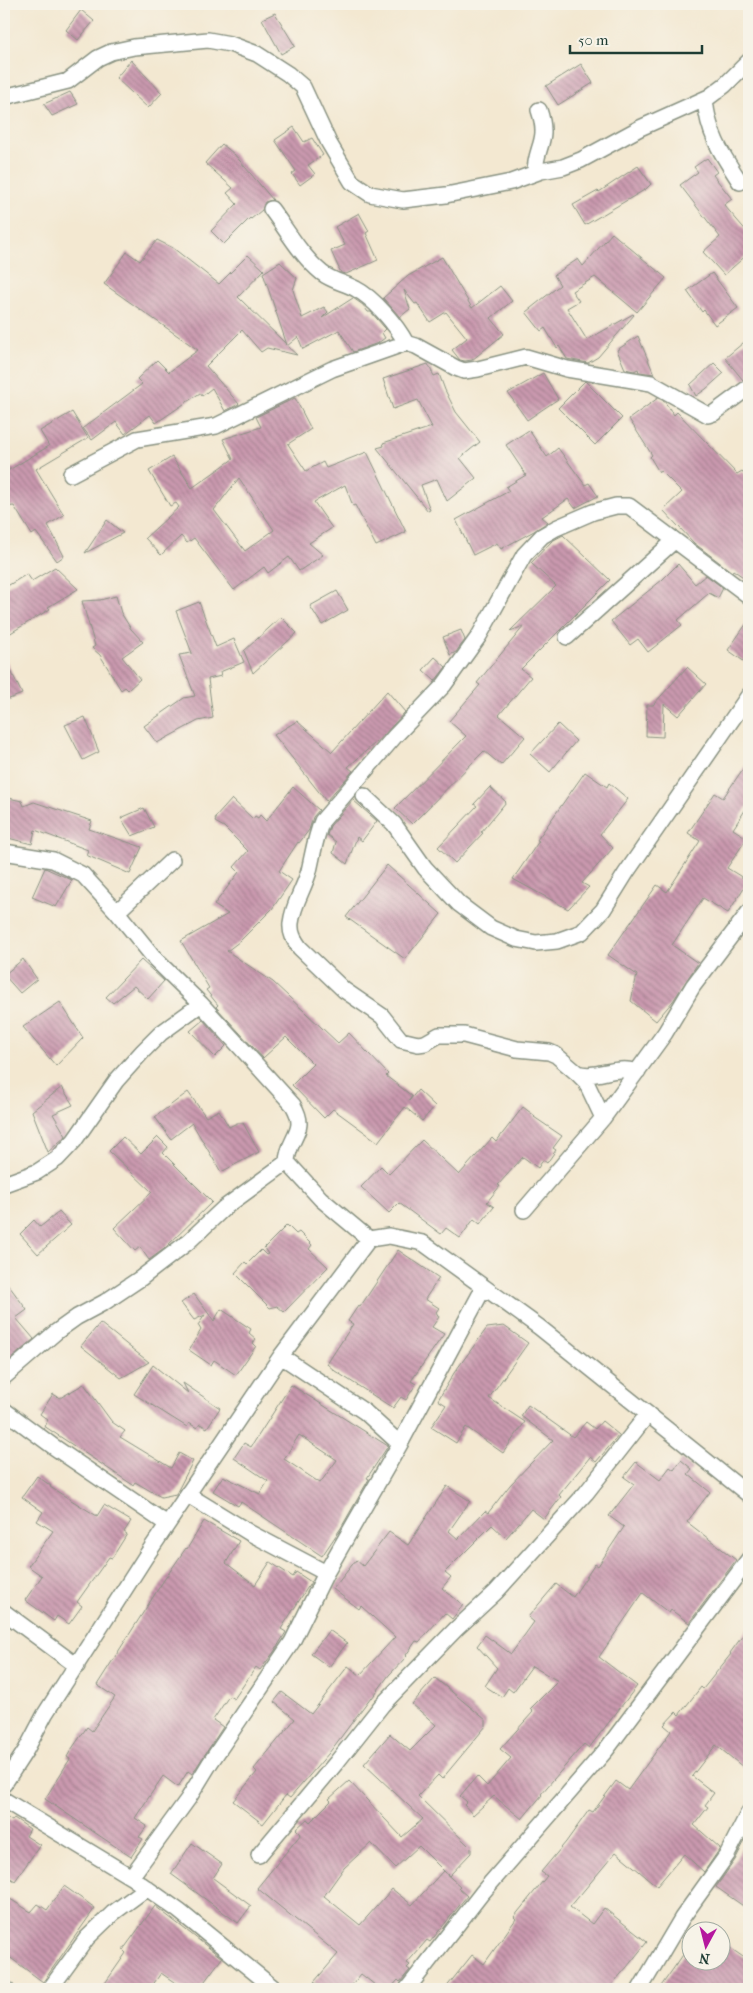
<svg xmlns="http://www.w3.org/2000/svg" width="753" height="1993" viewBox="0 0 753 1993" font-family="'IM FELL French Canon',serif">
<style>
.building{fill:url(#building-back-hatch);fill-rule:evenodd}
.lines{fill:none;stroke-linecap:round;stroke-linejoin:round}
.minor-casing{stroke:#899282;stroke-width:18}
.minor{stroke:#fff;stroke-width:15}
</style>
<defs>
<pattern id="building-back-hatch" width="6" height="6" patternUnits="userSpaceOnUse" patternTransform="scale(1.25)"><rect width="6" height="6" fill="#ca99af"/><path d="M-1 5l2 2M0 0l6 6M5-1l2 2" fill="none" stroke="#a37e8f"/></pattern>
</defs>
<rect width="100%" height="100%" fill="#f7f3e8"/>
<filter id="ink" filterUnits="userSpaceOnUse"><feTurbulence type="fractalNoise" baseFrequency=".02" numOctaves="2"/><feDisplacementMap in="SourceGraphic" scale="10" xChannelSelector="R" yChannelSelector="G"/><feConvolveMatrix kernelMatrix="1 2 1 2 8 2 1 2 1" color-interpolation-filters="sRGB"/></filter>
<filter id="wash" filterUnits="userSpaceOnUse"><feTurbulence type="fractalNoise" baseFrequency=".0096" numOctaves="4" result="noise"/><feDisplacementMap in="SourceGraphic" scale="20" xChannelSelector="R" yChannelSelector="G"/><feGaussianBlur stdDeviation="1.12" result="paint"/><feColorMatrix in="noise" values="0 0 0 0 0 0 0 0 0 0 0 0 0 0 0 0 0 1.4 0 .05"/><feComposite in="paint" operator="in"/></filter>
<g filter="url(#wash)">
<rect width="100%" height="100%" fill="#f3e8d1"/>
<g id="blocks">
<path class="building" d="M81 10 94 21 78 40 66 30Z
M275 13 295 46 281 54 262 19Z
M131 60 162 93 148 108 116 78Z
M581 64 593 83 558 105 546 86Z
M70 92 78 104 52 116 44 104Z
M294 127 304 142 312 138 323 155 308 165 315 174 300 185 292 174 296 171 275 140Z
M222 144 234 154 273 200 265 202 262 210 251 219 250 218 224 244 211 231 237 204 227 193 233 188 205 163Z
M707 158 717 172 713 175 732 199 724 205 749 234V253L724 275 703 252 720 237 680 185 698 172 694 167Z
M638 166 651 184 646 189 585 225 573 205 598 191 599 192Z
M359 213 369 231 366 233 378 260 346 274 341 273 331 251 345 245 335 227Z
M612 233 666 278 637 312 595 277 572 291 579 301 567 308 587 340 633 314 634 315 598 357 588 363 567 359 559 346 557 348 545 328 541 331 526 312 560 285 554 275 578 259 583 266Z
M157 240 173 248 219 284 248 255 264 270 238 297 287 345 263 273 280 262 297 278 293 290 302 318 324 307 328 312 322 318 353 298 363 305 368 312H371L384 327 386 329 382 333 385 338 378 343 353 352 339 330 303 349 298 337 287 346 297 355 267 348 261 352 242 330 206 366 239 404 225 411 212 388 202 396 200 393 156 423 150 415 125 434 116 422 92 440 83 428 142 384 137 379 157 360 169 372 198 350 104 284 127 252 140 261Z
M442 257 472 308 500 286 512 301 491 318 504 334 472 360 465 361 460 360 452 350 467 338 446 312 430 322 417 303 415 304 404 290 410 309 400 317 383 298 408 276Z
M712 273 738 308 715 325 704 310 702 312 687 291Z
M638 336 654 374 639 372 638 369 634 371 625 369 617 350Z
M749 338V378L743 380 725 358Z
M714 363 724 373 706 389 696 396 690 385Z
M428 364 434 376 439 374 445 390 456 412 480 442 460 458 476 478 447 501 437 479 421 485 430 510 428 511 377 448 384 446 383 443 432 427 418 400 393 409 383 379Z
M543 373 558 399 527 420 508 393Z
M585 381 622 418 595 445 558 408Z
M295 398 311 429 288 444 306 471 323 462 326 468 367 452 406 532 376 546 355 505 353 506 345 485 314 502 332 528 309 543 323 555 299 571 289 557 268 573 264 567 234 590 194 538 187 543 181 536 161 555 145 538 179 507 176 503 170 506 149 471 172 457 192 488 233 459 223 439 261 427 256 417ZM239 478 274 530 245 551 214 510Z
M658 398 664 401 674 415 677 412 737 474 742 471 749 479V581L733 570 732 572 694 543 663 510 682 492 661 471 659 472 650 457 652 455 629 419Z
M72 412 88 438 36 469 64 515 48 525 64 556 57 561 36 532 32 535 14 506 4 507V473L49 446 40 431Z
M529 430 547 457 558 448 585 485 589 483 598 496 575 508 568 499 542 517 548 522 534 531 501 549 497 543 473 555 456 520 509 491 506 487 526 475 506 445Z
M107 520 123 533 85 553Z
M563 535 610 580 521 669 531 677 499 715 525 737 501 765 484 751 412 824 395 808 466 736 449 721 480 685 477 683 524 626 510 631 556 586 531 563 552 541Z
M678 564 695 584 706 575 723 588 718 598 709 593 678 620 682 625 648 652 638 639 630 645 611 621 662 580Z
M55 567 78 589 48 607 50 609 4 637V588L27 574 32 581Z
M337 591 348 610 322 625 310 606Z
M116 596 121 613 131 629 143 642 122 657 140 679 128 690 125 687 121 690 100 655 92 648 95 646 82 601 100 600Z
M199 602 216 647 234 639 244 662 220 672 221 676 208 679 213 718 198 721 157 743 144 726 184 698 195 696 179 655 192 653 176 611Z
M281 617 297 633 253 673 244 651Z
M749 620V665L728 650Z
M461 630 465 640 456 652 450 655 443 637Z
M4 656 22 694 4 701Z
M435 657 446 667 435 681 423 670Z
M687 667 706 684 678 716 664 704 663 737 646 736 647 705H653Z
M387 691 405 712 384 735 348 767 353 771 326 801 274 735 297 721 332 752Z
M85 717 99 752 83 760 65 725Z
M558 724 576 741 550 772 530 754Z
M749 760V804L733 829 747 838 727 868 748 881 728 913 703 898 672 945 698 963 673 1001 656 1021 631 1001 637 975 608 955 657 885 667 892 700 841 688 833 715 793 723 798Z
M585 772 607 787 609 783 628 799 600 834 613 848 582 883 589 887 568 909 513 879 539 841 537 840Z
M293 787 319 810 313 817 309 830 299 843 298 842 279 871 292 880 272 909 240 941 227 951 273 982 338 1043 349 1033 388 1074 386 1076 412 1096 409 1101 418 1090 435 1106 422 1121 405 1107 378 1142 333 1109 324 1118 292 1085 313 1064 286 1037 263 1058 216 1007 218 1005 206 990 209 988 181 941 228 914 214 905 239 872 234 867 248 851 224 827 215 822 216 820 215 818 232 799 253 819 255 816 258 818 260 815 266 821Z
M490 787 506 802 481 832 483 833 455 863 438 847 477 806 474 804Z
M4 797 22 801 24 806 34 802 92 821 89 829 142 847 130 874 86 855 88 850 35 830 32 844 4 837Z
M353 800 377 821 362 841 357 837 347 864 333 853 336 842 327 835 330 826Z
M144 808 154 827 132 836 121 818Z
M387 865 441 914 405 959 346 917Z
M45 868 72 880 56 907 32 897Z
M23 959 37 979 20 993 4 975Z
M141 960 164 981 148 999 134 986 113 1003 106 997Z
M60 1002 83 1038 56 1066 23 1027Z
M203 1020 226 1046 215 1057 190 1031Z
M62 1087 73 1105 53 1114 66 1136 48 1152 32 1111Z
M188 1092 206 1117 219 1110 229 1127 237 1123H243L259 1152 221 1172 192 1123 171 1139 155 1117Z
M523 1107 535 1116 534 1117 562 1136 553 1148 556 1150 547 1163 543 1160 538 1168 523 1157 498 1185 500 1186 487 1202 494 1207 480 1224 474 1219 460 1238 446 1228 441 1234 399 1203 389 1213 361 1187 381 1166 389 1174 422 1140 459 1175 492 1138 496 1142Z
M123 1137 141 1154 158 1137 168 1147 163 1153 212 1202 164 1249 149 1260 140 1247 135 1251 114 1228 152 1192 109 1151Z
M59 1212 71 1225 38 1254 20 1234 34 1220 40 1227Z
M287 1225 296 1234 299 1232 312 1245 309 1249 328 1267 284 1312 277 1306 270 1308 235 1273 245 1262 247 1264 261 1250 266 1255 268 1254 264 1248Z
M398 1250 439 1278 425 1299 439 1308 436 1312 439 1317 432 1327 444 1334 411 1381 416 1384 406 1400 401 1397 393 1408 335 1371 327 1364 353 1324 348 1321 358 1306 360 1307Z
M4 1279 27 1310 16 1318 34 1339 4 1365Z
M194 1294 214 1321 221 1309 251 1329 249 1333 256 1339 253 1343 256 1346 236 1375 214 1360 211 1365 189 1350 201 1330 198 1325 205 1315 194 1320 181 1303Z
M100 1323 136 1352 149 1362 121 1378 81 1346Z
M504 1326 528 1343 489 1398 525 1422 503 1453 466 1427 456 1443 431 1427 446 1405 438 1400 454 1373 487 1328Z
M153 1365 188 1393 183 1383 220 1408 207 1428 200 1424 197 1428 189 1423 187 1427 134 1394Z
M84 1384 112 1422 125 1431 120 1437 171 1468 179 1453 193 1461 176 1494 161 1497 135 1482 133 1485 44 1426 48 1420 40 1414 53 1394 60 1398Z
M291 1385 388 1446 367 1478 369 1479 341 1528 322 1556 241 1502 238 1506 213 1491 223 1476 260 1494 268 1481 234 1458 244 1443 251 1447ZM299 1435 337 1460 320 1483 284 1459Z
M528 1405 573 1437 586 1422 595 1429 602 1421 619 1435 596 1462 590 1457 559 1495 561 1497 544 1519 531 1509 506 1538 492 1525 445 1572 451 1577 442 1588 463 1605 452 1619 445 1613 419 1642 416 1641 406 1655 407 1656 389 1675 372 1698 371 1697 329 1753 290 1798 286 1795 263 1824 233 1801 257 1772 254 1769 295 1719 274 1702 282 1692 311 1714 348 1666 360 1675 395 1637 361 1606 359 1609 333 1589 356 1560 363 1566 389 1532 408 1545 447 1486 470 1501 449 1531 458 1539 485 1511 488 1513 510 1485 553 1440 521 1416Z
M681 1460 692 1469 688 1474 710 1492 687 1522 736 1560 689 1623 671 1610 669 1613 643 1593 599 1657 637 1686 589 1748 584 1744 541 1794 542 1795 522 1819 494 1796 473 1815 464 1805 467 1802 460 1796 477 1776 487 1786 511 1758 500 1749 533 1712 530 1709 558 1681 532 1666 513 1692 508 1688 502 1697 485 1686 497 1668 477 1646 485 1635 511 1654 534 1622 528 1617 556 1584 573 1597 595 1564 598 1566 624 1527 609 1516 634 1484 624 1477 636 1462 660 1480 670 1467 674 1470Z
M37 1476 51 1486 50 1487 97 1516 104 1505 131 1521 124 1532 127 1534 112 1558 109 1557 77 1602 82 1606 69 1624 57 1616 54 1621 25 1600 42 1576 28 1566 53 1531 37 1521 43 1512 22 1497Z
M204 1521 239 1541 226 1563 255 1585 270 1562 293 1577 296 1572 311 1582 281 1629 286 1632 274 1652 260 1670 256 1667 234 1699 229 1696 213 1720 223 1727 192 1774 188 1771 178 1787 163 1776 135 1818 147 1826 139 1837 143 1839 131 1857 45 1799 70 1759 67 1757 71 1750 87 1727 92 1731 115 1697 97 1685 162 1583 186 1548 187 1549Z
M749 1627V1772L716 1745 692 1776 714 1793 705 1805 708 1807 694 1825 720 1848 719 1850 704 1872 684 1854 657 1886 616 1852 570 1907 592 1924 604 1908 647 1942 627 1967 608 1989H445L472 1955 484 1964 516 1919 514 1917 547 1876 541 1872 566 1842 589 1810 593 1812 616 1781 628 1790 671 1731 664 1725 676 1712 679 1715 701 1687 703 1689 731 1654 730 1653Z
M329 1630 347 1643 329 1667 311 1654Z
M435 1678 486 1720V1726L442 1779 438 1775 418 1796 471 1848V1853L449 1876 419 1846 395 1868 371 1843 344 1868 324 1896 360 1925 392 1889 412 1905 443 1871 460 1886 458 1888 467 1896 430 1942 427 1940 407 1963 410 1965 407 1968 410 1970 400 1982 398 1980 390 1989H380L361 1974 349 1989H323L314 1982 338 1954 257 1888 301 1834 296 1829 307 1819 310 1822 331 1801 329 1799 349 1781 402 1837 423 1819 364 1764 390 1734 410 1751 436 1725 412 1704Z
M4 1816 12 1821 14 1818 30 1829 26 1836 40 1845 15 1881 4 1874Z
M749 1833V1910L716 1887 735 1860Z
M192 1843 222 1864 213 1878 251 1906 238 1923 171 1874Z
M64 1886 95 1908 43 1982 4 1953V1908L10 1899 31 1912 38 1904 47 1910Z
M155 1906 222 1958 199 1989H184L161 1973 150 1989H101L126 1953 123 1950Z
M720 1941 749 1961V1989H659L690 1945V1960H720Z"/>
</g>
</g>
<g filter="url(#ink)">
<use href="#blocks" fill-opacity="0" stroke="#899282" stroke-width="1"/>
<g class="lines">
<defs>
<path id="minor" d="M4 97 68 81 98 58 111 52 134 47 208 40 230 44 257 54 288 74 303 87 329 143 352 182 370 194 403 200 446 195 511 182 541 171 563 167 581 160 640 128 709 97 725 85 749 61
M705 99C708 134 721 153 740 182
M535 173C535 146 550 142 539 110
M271 209C287 230 301 256 322 273 332 281 345 283 356 289 374 298 397 326 406 343
M71 474 137 439 216 426 332 369 406 343 416 346 456 368 464 371 478 369 526 357 567 369 651 383 708 415 714 413 749 387
M567 637 674 541
M364 796 394 824 425 868 459 904 491 928 516 939 536 943 557 941 582 932 603 910 626 873 749 695
M4 852 53 860 83 875 117 912 156 960 201 1004 293 1105C309 1132 288 1136 287 1162L321 1199 369 1239
M117 912 172 860
M638 1071C632 1071 627 1069 621 1070 606 1070 593 1078 577 1073L556 1055 549 1052 517 1049 464 1035H439L425 1043 418 1044 401 1040 382 1016 344 990 300 948C294 940 290 933 291 923 293 904 304 889 309 871 313 854 315 838 322 821L395 736 444 685 479 636 524 555 542 536 556 528 593 512 616 506H629L749 596
M577 1073 586 1082 603 1118
M4 1184 37 1172 57 1159 74 1141 116 1081 143 1051 161 1033 201 1004
M524 1210 603 1118 665 1033 693 986 749 912
M281 1356 365 1412 400 1444
M4 1377 56 1332 77 1317 105 1302 141 1278 188 1242 224 1208 287 1162
M4 1410 54 1447 167 1524
M188 1495 250 1533 326 1573
M4 1612 77 1666
M4 1784 26 1750 45 1714 146 1556 281 1356 369 1239 389 1236 423 1243 539 1327 749 1495
M4 1800 131 1877 179 1911 275 1989
M259 1855 336 1763 382 1705 456 1629 496 1592 586 1493 648 1414
M131 1877 188 1799 210 1763 292 1642 326 1573 400 1444 484 1287
M4 1988 6 1989
M50 1989 87 1938 113 1913 147 1888
M407 1989 482 1893 606 1750 749 1559
M640 1989 682 1918 727 1855 749 1812"/>
</defs>
<use href="#minor" class="minor-casing"/>
<use href="#minor" class="minor"/>
</g>
</g>
<rect width="753" height="1993" fill="none" stroke="#f7f3e8" stroke-width="20"/>
<g transform="translate(706 1946) rotate(187)"><circle r="24" fill="#f7f3e8" stroke="#a1aaa0"/>
<path d="M0-4L9 19L0 12L-9 19Z" fill="#b5179e"/>
<text y="-8" font-size="14" font-weight="bold" text-anchor="middle" fill="#1f3d34">N</text>
</g>
<path d="M570 45v8h132v-8" fill="none" stroke="#1f3d34" stroke-width="2.5"/>
<text x="578" y="45" font-size="15" fill="#1f3d34" stroke="#f7f3e8" stroke-width="4" paint-order="stroke">50 m</text>
</svg>
